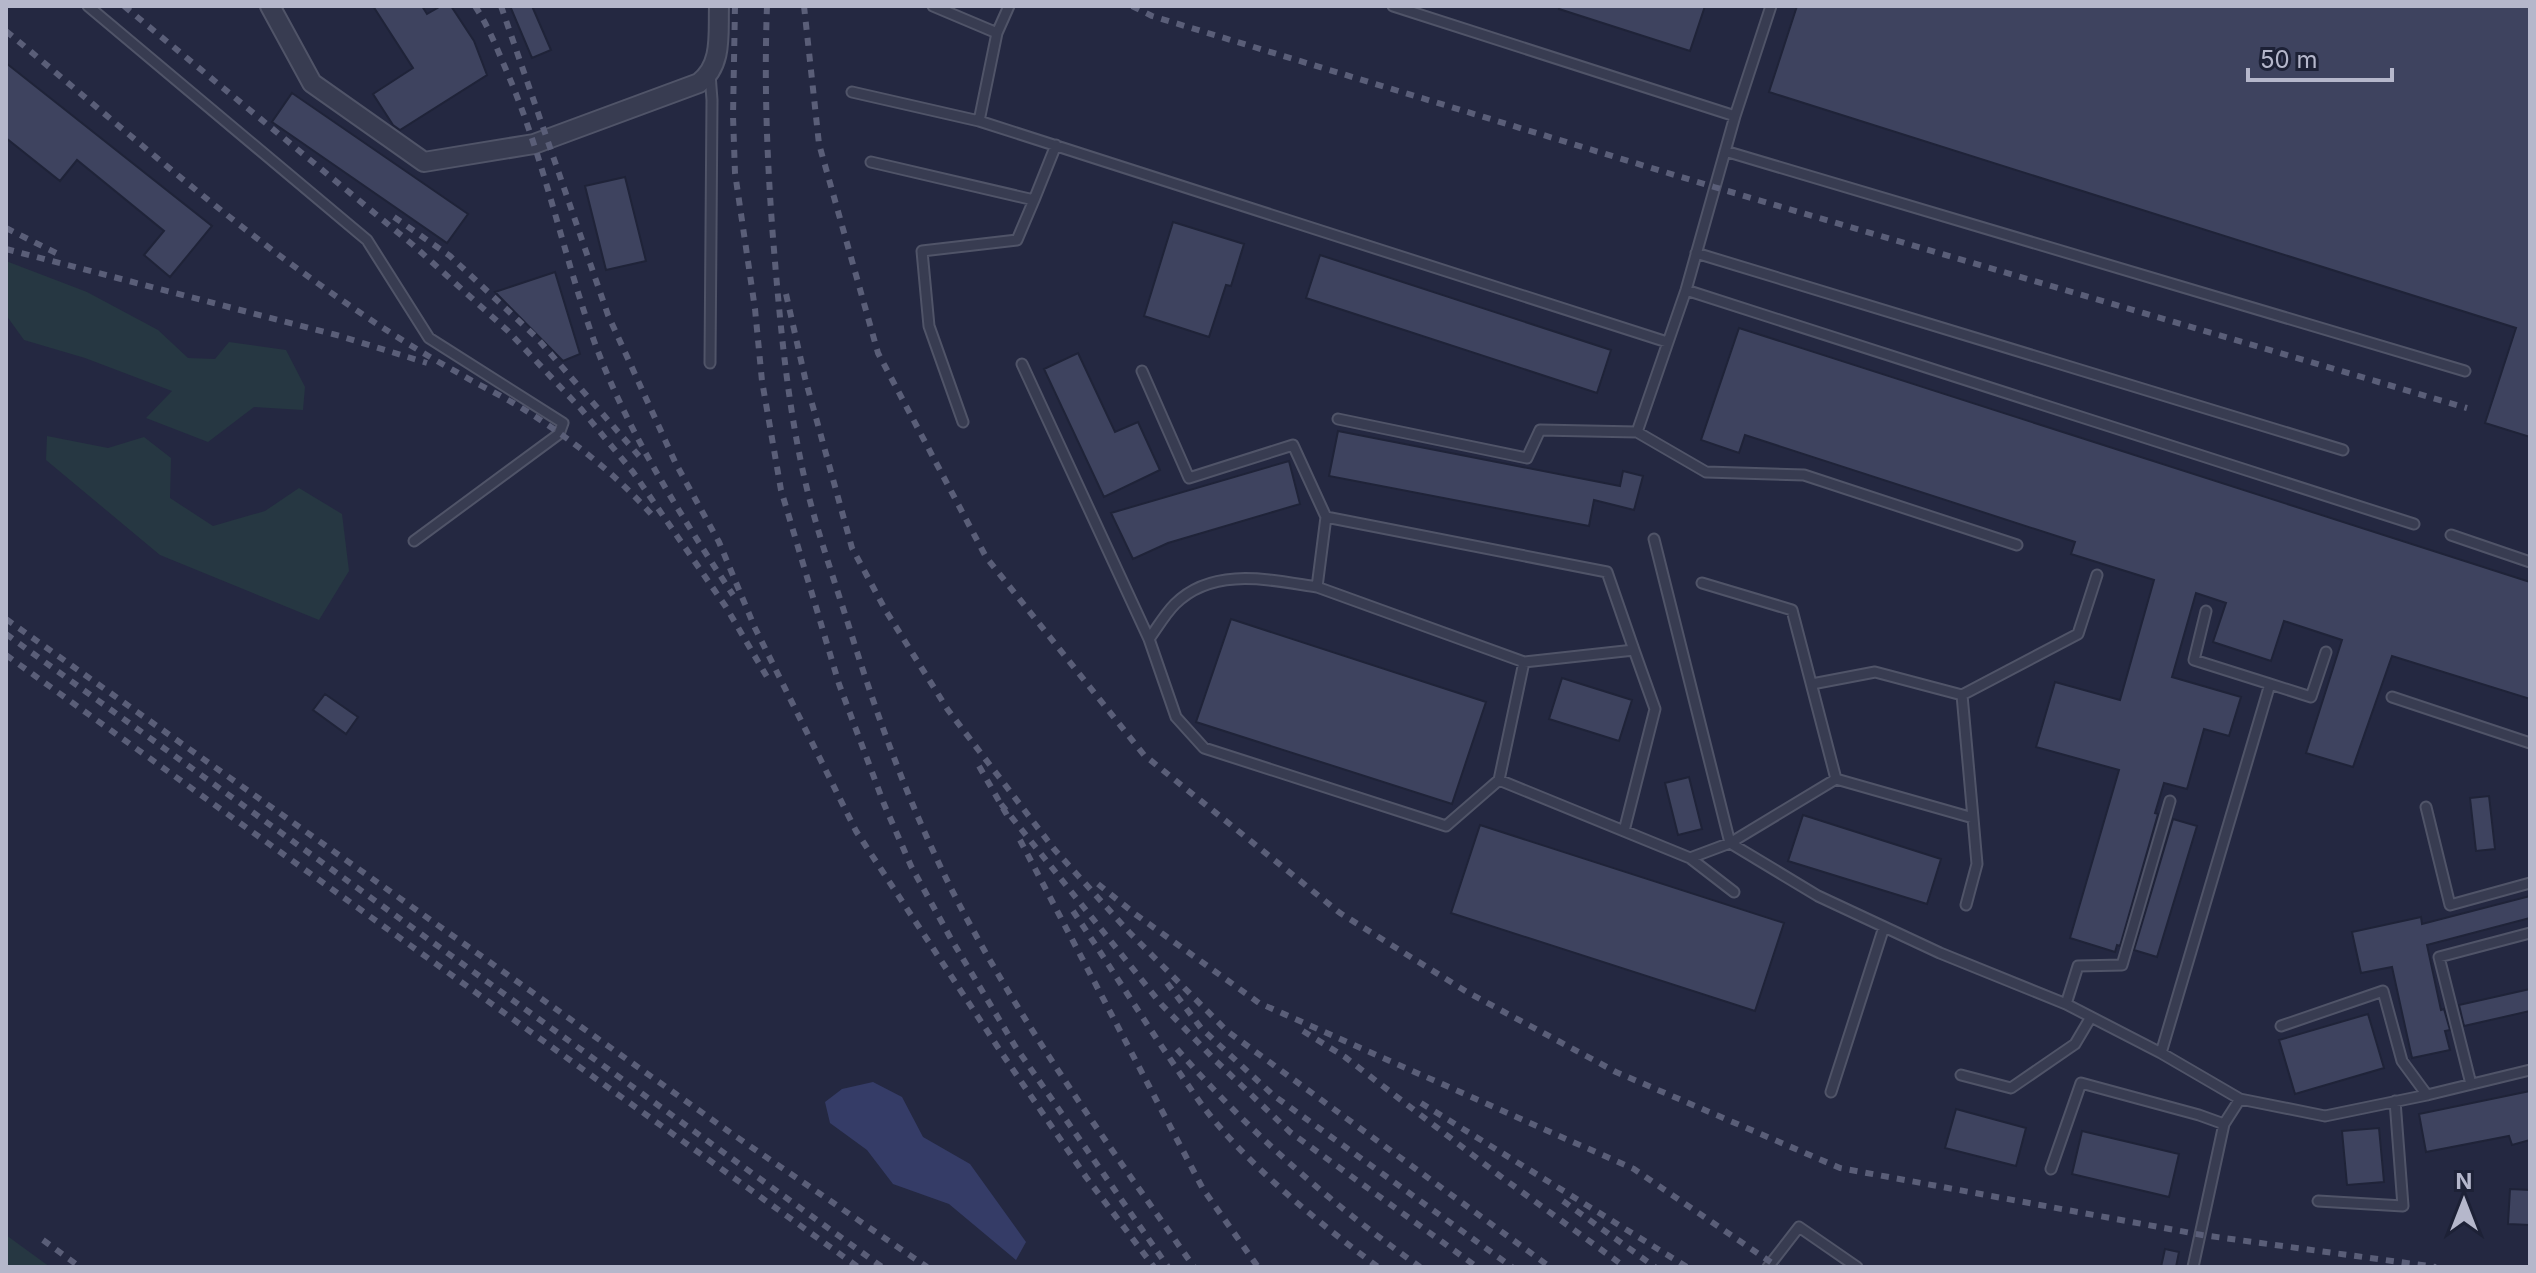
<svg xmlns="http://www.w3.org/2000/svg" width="2536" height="1273" viewBox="0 0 2536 1273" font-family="Inter,sans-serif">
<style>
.green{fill:#263742}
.water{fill:#353c67}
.building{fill:#3e435f;stroke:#1f2338;stroke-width:2}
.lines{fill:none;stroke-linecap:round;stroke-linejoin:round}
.service-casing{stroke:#505468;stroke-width:13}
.minor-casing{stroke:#505468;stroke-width:22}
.service{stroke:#383c51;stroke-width:9}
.minor{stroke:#383c51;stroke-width:18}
.rail{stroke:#5a5e78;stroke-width:6;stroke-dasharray:8 8;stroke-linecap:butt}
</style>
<rect width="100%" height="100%" fill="#242841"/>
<path class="green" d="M6 261 87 292 158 330 188 358 215 359 229 342 286 350 305 387 303 410 254 407 208 442 146 418 172 391 85 358 24 340 6 315Z
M47 436 108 448 144 437 171 458 170 498 213 526 265 511 299 488 342 514 349 571 319 620 160 555 46 460Z
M6 1235 50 1267H6Z"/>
<path class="water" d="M873 1082 902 1097 923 1137 970 1164 1026 1242 1016 1260 949 1204 893 1184 867 1150 830 1123 825 1102 842 1089Z"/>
<path class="building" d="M373 6H422L427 14 441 6H451L474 41 487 75 400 130 393 125 373 94 413 68Z
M510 6H532L551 50 532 58Z
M1560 6H1705L1690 51 1559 9Z
M1797 6H2530V437L2485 423 2516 328 1769 92Z
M6 63 212 226 170 277 144 255 164 231 77 160 60 181 6 138Z
M292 93 468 214 447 243 272 122Z
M625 177 646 261 606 270 585 186Z
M1173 222 1244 244 1231 286 1226 285 1209 337 1144 316Z
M1320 255 1611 350 1597 393 1306 298Z
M555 272 580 354 563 361 495 292Z
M1739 328 2530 582V699L2392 656 2353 767 2306 753 2342 640 2284 621 2271 661 2213 642 2226 603 2196 593 2172 677 2241 697 2229 736 2204 729 2187 789 2164 783 2155 813 2158 814 2120 946 2117 945 2115 952 2070 938 2119 770 2036 747 2055 682 2120 700 2154 580 2071 554 2075 542 1745 435 1739 453 1701 440Z
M1078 353 1115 432 1138 422 1160 470 1104 497 1044 369Z
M1338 431 1620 486 1623 471 1643 476 1634 510 1594 500 1589 526 1329 476Z
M1289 461 1300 504 1168 543 1133 559 1111 513Z
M1231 619 1486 702 1452 804 1196 722Z
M1562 678 1632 700 1619 741 1549 719Z
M325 694 358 717 346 734 313 710Z
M1689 777 1702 829 1678 835 1665 783Z
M2489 796 2495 849 2476 851 2470 798Z
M1803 815 1941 859 1927 904 1788 861Z
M2173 819 2197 826 2157 957 2134 950Z
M1480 825 1784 923 1755 1011 1451 913Z
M2530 896V918L2427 945 2441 1010 2444 1009 2450 1030 2445 1031 2450 1050 2412 1058 2392 967 2361 973 2352 932 2421 917 2422 924Z
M2530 989V1011L2464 1026 2459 1005Z
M2368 1014 2384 1068 2295 1094 2279 1040Z
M2530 1091V1140L2512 1145 2509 1136 2426 1152 2419 1114Z
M1956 1109 2026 1128 2016 1166 1945 1148Z
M2379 1128 2384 1182 2347 1185 2342 1131Z
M2082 1131 2179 1154 2169 1197 2072 1174Z
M2510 1189 2530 1190V1225L2508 1224Z
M2165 1249 2179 1252 2176 1267H2161Z"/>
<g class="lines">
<defs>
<path id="service" d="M88 6 367 240 429 338 563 423 559 434 414 541
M933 6 997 33
M1393 6 1735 116
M852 92 979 121 1667 342
M979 121 997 33 1009 6
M1725 151 2465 371
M871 162 1034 200 1017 240 922 251 929 326 963 422
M1034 200 1056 145
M1696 253 2343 450
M1686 290 2414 524
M710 363 712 100 710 74
M1022 364 1149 639C1157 628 1165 614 1175 604 1213 566 1270 580 1317 587
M1142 371 1189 478 1293 445 1326 517 1317 587 1524 662 1499 780 1690 858 1730 843 1836 779 1792 610 1702 583
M1338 419 1527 458 1540 430 1637 432 1686 290 1735 116 1771 6
M1637 432 1706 472 1804 475 2017 545
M1326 517 1607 572 1634 650
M2451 535 2530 562
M1654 539 1730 843 1818 896 1940 953 2066 1004 2161 1053 2240 1099 2325 1116 2427 1095 2530 1070
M1149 639 1176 717 1204 748 1446 826 1499 780
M1524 662 1634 650 1655 709 1624 831
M1812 684 1875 672 1962 695 1973 818 1836 779
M2270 684 2311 697 2326 652
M1962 695 2078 634 2097 575
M2392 697 2530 743
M2426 807 2450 905 2530 883
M1690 858 1734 892
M1966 905 1977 864 1973 818
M2066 1004 2078 966 2122 965 2170 801
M2281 1026 2383 991 2402 1061 2427 1095
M2161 1053 2270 684 2194 660 2206 611
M1961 1075 2011 1088 2075 1044 2091 1017
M2471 1084 2439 957 2530 933
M1831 1092 1884 927
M2051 1169 2081 1083 2199 1115 2224 1124
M2318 1201 2403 1206 2395 1101
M1768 1267 1799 1227 1857 1267
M2193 1267 2224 1124 2240 1099"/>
<path id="minor" d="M270 6 312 83 424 162 534 144 699 83C723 65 718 34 719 6"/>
</defs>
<use href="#service" class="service-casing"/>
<use href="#minor" class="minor-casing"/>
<use href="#service" class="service"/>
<use href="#minor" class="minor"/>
<path class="rail" d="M124 6 413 245 508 331 581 409 633 472 726 607 770 682
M475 6C489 27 497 49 507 72 544 158 562 250 593 338 626 430 680 514 733 595
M501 6 608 315 676 464 719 542 755 628 856 831 1001 1052 1086 1177 1154 1267
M735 6 733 116 735 173 755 309 762 381 781 490 839 684 884 804 911 866 950 937 1015 1046 1168 1267
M767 6C764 84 767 160 773 238 780 322 787 406 807 489 819 538 836 585 851 633 883 735 921 836 973 930 1037 1047 1117 1157 1194 1267
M804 6 819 144 878 353 986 557 1144 755 1340 913 1467 992 1616 1072 1840 1168 2202 1235 2436 1267
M1132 6 1152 16 1714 187 2467 408
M6 31C110 117 212 209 323 287 368 319 414 349 462 375 479 385 498 394 515 404 565 434 614 472 652 515
M394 217 450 256 537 338 639 456
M6 228 58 254
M6 249 340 336 427 363
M786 294 805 378 852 548 886 611 948 710 1054 849 1129 932 1227 1031 1550 1267
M6 619 728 1131 927 1267
M6 634 882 1267
M6 655 858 1267
M979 766 1007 815
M1001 804 1161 1004 1216 1061 1290 1132 1477 1267
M1020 840 1203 1189 1258 1267
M1098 884 1135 914 1259 1003 1634 1169 1778 1267
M1073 911C1116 975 1157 1042 1202 1105 1245 1163 1320 1224 1378 1267
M1167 983 1201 1028 1273 1095 1512 1267
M1303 1031 1345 1057 1500 1176 1625 1267
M1177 1049C1249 1132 1331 1204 1420 1267
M1421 1103 1687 1267
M1563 1201 1655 1267
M43 1240 80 1267"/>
</g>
<rect width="2536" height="1273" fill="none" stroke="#b5b7cb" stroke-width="16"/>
<g transform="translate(2464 1201)" stroke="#1d2136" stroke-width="6" paint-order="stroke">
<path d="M0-6L14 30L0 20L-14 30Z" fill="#b5b7cb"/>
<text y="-12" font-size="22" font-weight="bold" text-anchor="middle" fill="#b5b7cb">N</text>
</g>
<path d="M2248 68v12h144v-12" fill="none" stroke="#b5b7cb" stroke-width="4"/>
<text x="2260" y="68" font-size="24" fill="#b5b7cb" stroke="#1d2136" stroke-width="6" paint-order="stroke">50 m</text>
</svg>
